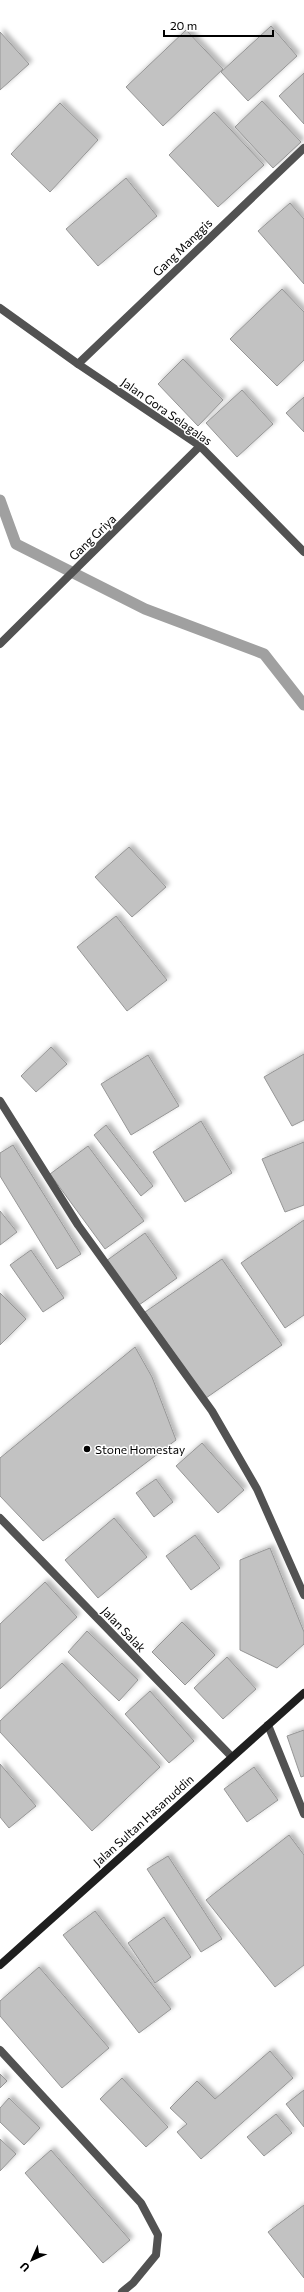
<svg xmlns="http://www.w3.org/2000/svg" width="304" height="2292" viewBox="0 0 304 2292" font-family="Commissioner,sans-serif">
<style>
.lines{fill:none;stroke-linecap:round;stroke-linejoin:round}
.stream{stroke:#a0a0a0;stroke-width:11}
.building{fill:#c2c2c2;stroke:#969696;filter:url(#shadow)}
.minor{stroke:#525252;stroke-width:8}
.tertiary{stroke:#525252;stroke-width:8}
.secondary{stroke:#1f1f1f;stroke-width:8}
.poi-dot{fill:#000;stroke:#fff;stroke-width:1.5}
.labels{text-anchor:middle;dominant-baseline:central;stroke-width:3;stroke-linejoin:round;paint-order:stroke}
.street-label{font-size:12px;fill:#000;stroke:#fff}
.poi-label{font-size:12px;fill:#000;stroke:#fff;text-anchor:start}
</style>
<defs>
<filter id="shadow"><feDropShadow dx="3.5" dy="-3.5" stdDeviation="2" flood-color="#0004"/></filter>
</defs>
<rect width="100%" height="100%" fill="#fff"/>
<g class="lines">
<path class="stream" d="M0 500 16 544 145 609 264 654 304 705"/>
</g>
<path class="building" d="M271 26 297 56 248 101 221 72Z
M186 30 223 69 163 126 126 87Z
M0 32 29 64 0 90Z
M304 73V124L279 96Z
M262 101 301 142 273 168 235 127Z
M60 103 98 140 50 192 11 154Z
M214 112 264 165 218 207 169 155Z
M126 178 157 216 98 266 66 229Z
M290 203 304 219V284L258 231Z
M282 289 304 312V360L277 386 230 339Z
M183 359 223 400 198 426 158 384Z
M242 390 273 424 237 457 206 423Z
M304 397V432L286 413Z
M129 847 166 887 132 917 95 877Z
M116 916 167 980 127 1011 77 947Z
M51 1047 67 1064 36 1092 21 1076Z
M304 1054V1120L292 1126 264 1077Z
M148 1055 179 1106 131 1135 101 1084Z
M201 1121 232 1173 185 1202 153 1152Z
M106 1125 153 1186 141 1196 94 1135Z
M304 1142V1205L285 1212 262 1159Z
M13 1145 81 1254 57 1269 0 1176V1153Z
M88 1146 144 1221 105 1249 50 1174Z
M0 1211 17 1232 0 1245Z
M304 1220V1315L285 1328 241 1263Z
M145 1233 177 1278 139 1305 106 1261Z
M31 1250 64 1298 43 1312 10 1265Z
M222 1259 282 1345 206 1398 145 1312Z
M0 1293 26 1319 0 1345Z
M135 1347 152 1377 176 1440 43 1541 0 1496V1458Z
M202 1443 244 1490 218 1513 176 1466Z
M156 1479 173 1502 154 1517 136 1493Z
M114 1518 147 1557 98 1598 65 1560Z
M195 1535 220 1568 191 1590 166 1556Z
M270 1548 304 1632V1644L277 1668 240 1650V1560Z
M45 1582 77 1617 0 1689V1624Z
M182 1622 215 1655 185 1685 152 1652Z
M87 1631 138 1680 119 1701 68 1652Z
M227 1657 256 1689 223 1719 194 1688Z
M62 1663 160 1767 92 1831 0 1732V1721Z
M150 1691 194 1741 169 1763 125 1714Z
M304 1730V1776L301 1777 287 1736Z
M0 1764 36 1806 9 1828 0 1817Z
M254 1767 278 1800 247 1822 224 1789Z
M289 1835 304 1855V1965L275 1987 206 1900Z
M168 1856 222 1939 201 1952 147 1869Z
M95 1911 171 2009 139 2033 63 1935Z
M164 1917 191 1957 155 1983 128 1943Z
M39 1967 109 2048 62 2088 0 2016V2001Z
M270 2051 293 2078 201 2159 177 2132 187 2124 170 2108 197 2081 215 2099Z
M0 2074 7 2081 0 2088Z
M122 2078 168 2127 146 2147 100 2099Z
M304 2090V2127L286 2104Z
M9 2098 40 2128 24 2145 0 2122V2108Z
M276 2114 292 2133 264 2156 247 2137Z
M0 2139 16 2154 0 2171Z
M51 2150 130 2240 103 2263 25 2173Z
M304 2205V2278L268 2232Z"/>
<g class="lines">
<path class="minor" d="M78 364 304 148
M0 644 200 446
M0 1101 78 1225 212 1411 257 1489 304 1595
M0 1518 231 1756
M268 1725 304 1814
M0 2050 141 2203 158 2235 156 2255 133 2283 122 2292"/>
<path class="tertiary" d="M0 308 78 364 200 446 304 552"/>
<path class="secondary" d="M0 1965 304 1693"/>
</g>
<circle class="poi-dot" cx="87" cy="1449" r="4"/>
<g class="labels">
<g class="street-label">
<text transform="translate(182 247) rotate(-44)">Gang Manggis</text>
<text transform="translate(167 411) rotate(35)">Jalan Gora Selagalas</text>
<text transform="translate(92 537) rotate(-44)">Gang Griya</text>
<text transform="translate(124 1629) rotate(46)">Jalan Salak</text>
<text transform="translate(143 1820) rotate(-42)">Jalan Sultan Hasanuddin</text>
</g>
<g class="poi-label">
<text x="95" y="1449">Stone Homestay</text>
</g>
</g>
<g transform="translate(32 2260) rotate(225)" stroke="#ffffff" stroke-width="3" paint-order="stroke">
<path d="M0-3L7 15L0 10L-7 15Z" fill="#000000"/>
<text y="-6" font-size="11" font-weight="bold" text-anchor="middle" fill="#000000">U</text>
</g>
<path d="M164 30v6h109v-6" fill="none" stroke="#000000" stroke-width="2"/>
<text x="170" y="30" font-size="12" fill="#000000" stroke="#ffffff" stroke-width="3" paint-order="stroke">20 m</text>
</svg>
